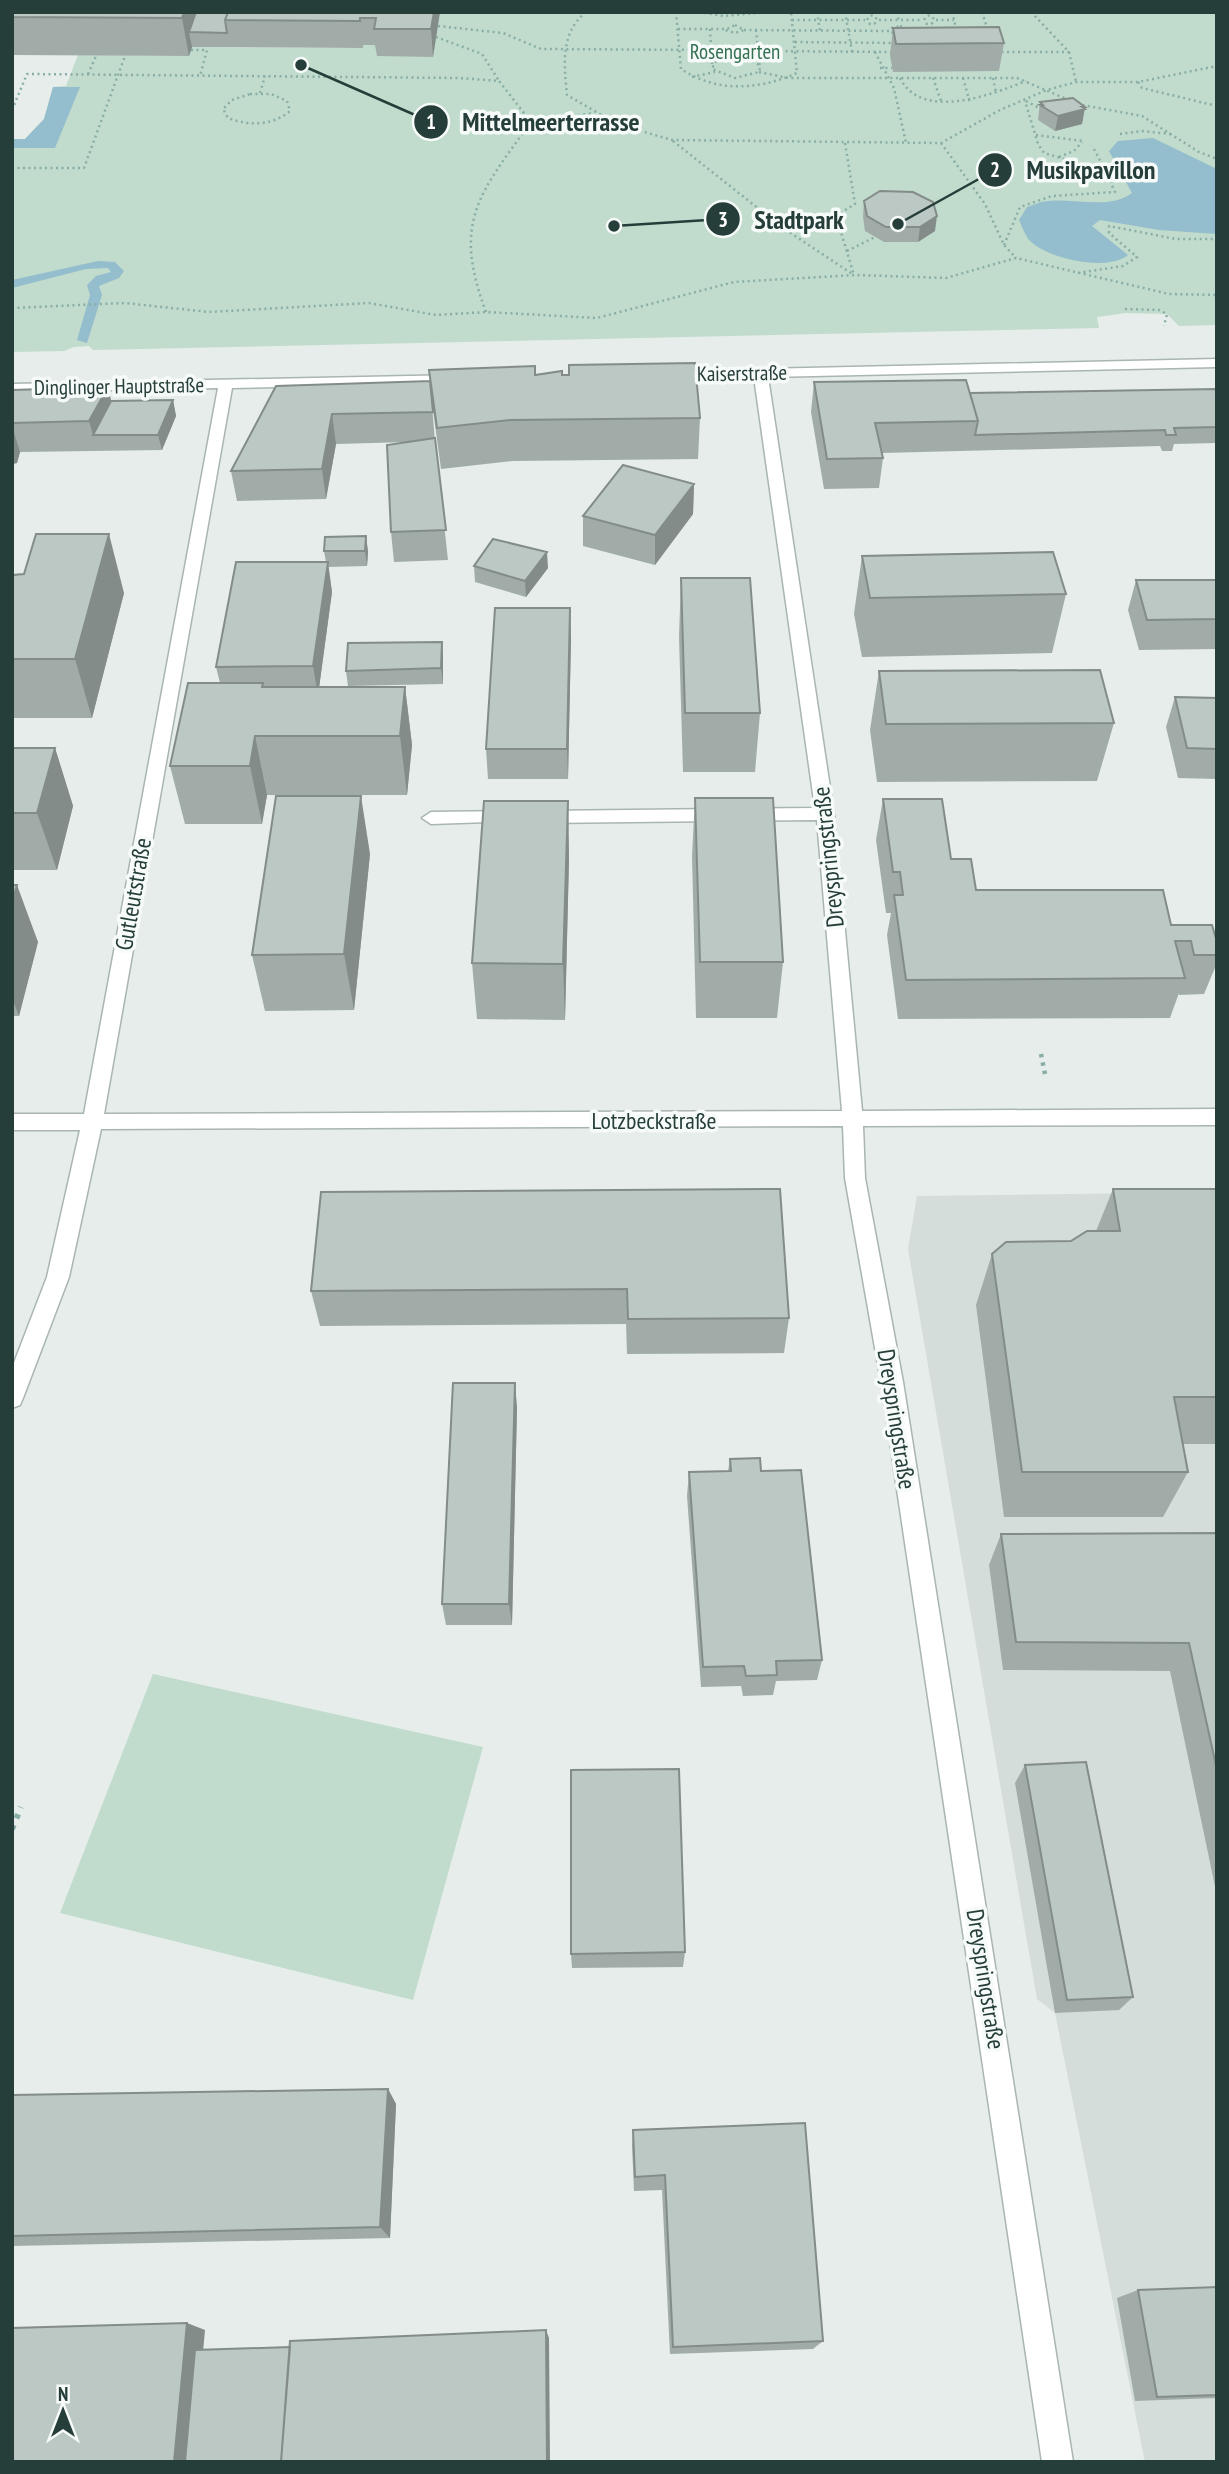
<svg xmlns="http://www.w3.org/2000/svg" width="1229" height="2474" viewBox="0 0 1229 2474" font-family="'PT Sans Narrow',sans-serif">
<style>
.built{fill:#d4ddda}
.green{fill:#c1dccc}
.water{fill:#94bdcd}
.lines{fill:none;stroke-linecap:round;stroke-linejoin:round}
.stream{fill:#94bdcd;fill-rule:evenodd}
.minor-casing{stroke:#a9b5b2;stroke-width:3}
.path-far2{stroke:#89aea7;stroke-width:2.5;stroke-dasharray:2 3.5;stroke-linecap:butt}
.path-far1{stroke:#89aea7;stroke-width:4.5;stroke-dasharray:3.5 5;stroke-linecap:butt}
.path{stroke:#89aea7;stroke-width:6;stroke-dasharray:4.5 7;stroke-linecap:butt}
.minor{fill:#fff;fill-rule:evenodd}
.wall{fill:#a1aca9}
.shaded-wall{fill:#838c89}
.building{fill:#bbc8c4;stroke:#838c89;stroke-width:2}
.labels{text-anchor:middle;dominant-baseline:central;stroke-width:7;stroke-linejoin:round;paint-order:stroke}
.far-park-label{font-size:21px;fill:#347153;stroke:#f6faf8}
.far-street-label{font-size:21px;fill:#263e3a;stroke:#f6faf8}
.street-label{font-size:24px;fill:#263e3a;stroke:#f6faf8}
.leader{fill:none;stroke:#263e3a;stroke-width:2.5}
.callout-dot{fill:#263e3a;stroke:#f6faf8;stroke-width:2.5}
.mark-label{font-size:21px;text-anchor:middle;font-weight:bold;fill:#fff}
.callout-label{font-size:26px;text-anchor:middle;font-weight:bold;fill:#263e3a;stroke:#f6faf8;stroke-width:7;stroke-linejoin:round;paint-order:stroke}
</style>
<rect width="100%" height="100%" fill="#e6edeb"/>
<path class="built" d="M1217 1192V2462H1145L1055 2013 1037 1999 908 1249 917 1196Z"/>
<path class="green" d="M440 12H1217V325L1179 326 1167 314 1126 313 1097 317 1099 328 93 350 89 346 74 347 64 351 12 352V139H25L44 119 53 87 66 86 78 55 188 56 191 47 362 48 363 45H379L433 56Z
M153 1674 483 1747 413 2000 60 1913Z"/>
<path class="water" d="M53 87H80L55 148H12V139H25L44 119Z
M1153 138 1217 169V234L1159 230 1100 220 1092 226 1128 255C1108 272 1047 259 1029 240 1025 235 1022 226 1019 220L1027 207C1034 205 1041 201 1049 201 1075 198 1110 210 1132 193L1109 151 1118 141Z"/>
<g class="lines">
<path class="stream" d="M98 261 115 262 124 271 119 278 99 286 102 295 87 343 77 340 90 295 87 285 96 276 111 272 108 268 86 269 12 288V280Z"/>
<defs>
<path id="minor" d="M1217 359V367L768 377 834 814 862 1111 1217 1109V1125L863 1126 865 1178 903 1382 1073 2462H1042L881 1382 845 1178 843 1126 101 1129 69 1277 23 1398 20 1405 12 1408V1368L47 1277 80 1130H12V1114H84L218 388 12 392V384L459 375 466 379 459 383 232 388 104 1114 842 1111 817 820 542 823 533 817 542 811 815 808 754 377 669 379 662 375 669 371Z
M510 811 519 817 516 821 431 824 422 818 431 812Z"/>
</defs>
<use href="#minor" class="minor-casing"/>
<path class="path-far2" d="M586 12C560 33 564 64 567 95L617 124 672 140 941 143 1000 110 1047 90 1076 82H1138L1217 66
M676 12 681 69C718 93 758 90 797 73L791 12
M699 12 724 16 767 12
M817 12 820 31
M845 12 852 52
M897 12 899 22
M952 12 957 32
M982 12 988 31
M1031 12 1069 52 1076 82
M982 13 997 12
M924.5 20a4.5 4.5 0 1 1 9 0a4.5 4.5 0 1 1-9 0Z
M867.5 20a4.5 4.5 0 1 1 9 0a4.5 4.5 0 1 1-9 0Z
M792 20H865
M879 20H922
M936 20H954
M735 25 744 30 735 33 725 30Z
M438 26 503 33 541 49 712 50
M900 26 910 29 911 32 901 36 891 32 892 28Z
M678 29H725
M710 29 712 65
M744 30 890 31
M756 30 760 68 759 72 735 78 712 69 715 62C731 56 745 56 759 65
M436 37 482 54 499 81
M795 42 895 43
M191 50H207L200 76
M758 51 897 52
M875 52 894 88 906 143
M996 52H1069
M880 68H892
M759 72 788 78H1017L1069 100
M88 74 96 56
M692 77 715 72
M900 78C922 122 993 94 1026 81
M933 78 941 101
M963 78 970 103
M993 78 996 93
M1138 82 1142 88 1217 106
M260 93 265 76
M250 94H271L287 101 290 111C272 126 250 126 228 118L223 109 232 100Z
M1026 101 1043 110
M1077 104 1142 116 1199 152 1217 159
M12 110 27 74 459 78 499 81 531 122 593 113
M1120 134 1142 131 1170 134
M1036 135 1083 141
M673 141 783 228 854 275
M845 143 855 204 842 212 840 229 854 275
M941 143 985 204 1004 245 1016 258
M1094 149 1105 170
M1059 157 1074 151 1082 142
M12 168H84L125 56
M1004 245 1020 207 1052 196 1115 192 1105 171 1044 153 1038 144 1025 101
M847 251 875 237
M1078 273 1123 266 1137 257 1109 233V226L1176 239H1217
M12 308 125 303 209 312 369 303 436 315 486 312 597 318 734 282 855 275 946 278 1016 258 1169 294 1217 295
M1125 309 1159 310 1167 314 1164 326
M486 312C452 222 479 194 531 122"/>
<path class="path-far1" d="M1041 1054 1045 1074"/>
<path class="path" d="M12 1829 21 1807"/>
<use href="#minor" class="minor"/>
</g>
<path class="wall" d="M12 12H440L433 57 377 56 375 45H363V48L192 47 189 56 12 55Z
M893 28 1004 43 999 71 893 72 890 55Z
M1040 102 1085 107 1082 124 1055 131 1038 120Z
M864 201 935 231 918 242H884L865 231 863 217Z
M429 370 535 375H562L700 418 698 459 513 461 441 469 433 410Z
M430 381 435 442 448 560 394 562 391 532 408 442 336 444 326 499 237 501 231 471 276 386Z
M814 382 970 393 1217 389V443L1174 444 1172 451H1162L1160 446 882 453 883 458 879 488 824 489 811 412Z
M12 390 111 401 173 400 176 416 162 450 20 452 17 463 12 464Z
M694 484 693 514 655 565 583 546V516Z
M366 536 368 552 367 566 328 567 332 592 319 687H405L412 745 407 795H267L262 824H185L170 766 220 683 216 667 326 562 324 551Z
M862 556 1066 594 1052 653 862 657 854 614Z
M474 566 548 568 526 597 475 582Z
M24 574 124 593 92 718H12V579Z
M681 578 760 713 755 772H683L679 637Z
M1136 580H1217V649L1139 650 1128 610Z
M570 608 571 638 568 779H488L486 749Z
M442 642 443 657V684L348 686 346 671Z
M879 671 1114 723 1097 781 877 782 870 730Z
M1175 697 1217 698V779L1178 778 1166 727Z
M12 748H55L73 806 57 870H12Z
M695 798 783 962 777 1018H696L692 856Z
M883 799 951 859 976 890 1171 925 1217 942V963L1204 994 1179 995V993L1170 1018 898 1019 887 935 891 913H886L876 840Z
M568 801 569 859 565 1020 477 1019 472 963Z
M370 854 354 1010 265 1011 252 955Z
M12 885 38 942 19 1016H12Z
M1113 1189H1217V1444H1183L1188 1472 1163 1517H1004L976 1305 992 1254 1071 1241 1096 1231Z
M321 1192 789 1318 784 1353 627 1354 626 1324 320 1326 311 1291Z
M517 1407 512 1625H446L442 1604Z
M730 1459 761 1471 822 1660 817 1680 776 1681 773 1695 743 1696 741 1686 701 1687 687 1496 689 1472 728 1471Z
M1217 1533V1896L1170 1671 1003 1670 989 1565 1001 1534Z
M1025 1765 1133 1997 1119 2010 1055 2013 1015 1783Z
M685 1952 683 1967 572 1968 571 1954Z
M388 2089 396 2104 390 2238 12 2246V2095Z
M633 2130 823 2341 813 2349 670 2354 662 2190 634 2191 632 2146Z
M1217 2287V2398L1135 2401 1117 2298 1138 2290Z"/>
<path class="shaded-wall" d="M184 12H203L189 32 192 47 189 56 182 18Z
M434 12H440L433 57 431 29Z
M1085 107 1082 124 1055 131 1058 116Z
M937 216 935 231 918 242 920 227Z
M108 387 115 417 93 435 89 421Z
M173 400 176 416 162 450 158 435Z
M332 414 336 444 326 499 322 469Z
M12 426 20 452 17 463 12 464Z
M694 484 693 514 655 565V535Z
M109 534 124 593 92 718 75 659Z
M366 536 368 552 367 566 365 551Z
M547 552 548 568 526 597 525 581Z
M328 562 332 592 318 696 313 666Z
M570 608 571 638 568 779 567 749Z
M442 642 443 657V684L441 668Z
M405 687 412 745 407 795 400 736Z
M255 736 267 795 262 824 250 766Z
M55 748 73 806 57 870 37 813Z
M361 796 370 854 354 1010 344 954Z
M568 801 569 859 565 1020 563 964Z
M17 885 38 942 19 1016 12 998V902Z
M515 1383 517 1407 512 1625 509 1604Z
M388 2089 396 2104 390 2238 380 2227Z
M187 2323 205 2330 193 2462H174Z
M546 2330 549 2338 550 2462H547Z"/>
<path class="building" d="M12 12H184L182 18 12 17Z
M196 12H228L225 20 227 33 189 32Z
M228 12H434L431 29H374L376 18H360V21L225 20Z
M999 27 1004 43 896 44 893 28Z
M1073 98 1085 107H1082L1085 109 1058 116 1040 105H1043L1040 102Z
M880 191 913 192 933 202 937 216 920 227H886L867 216 864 201Z
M695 363 700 418 511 420 437 428 429 370 535 366V375L562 371V375H569V365Z
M966 380 978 421 875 423 883 458 827 459 814 382Z
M430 381 433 412 332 414 322 469 231 471 276 386Z
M108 387 89 421 12 423V390Z
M1217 389V427L1174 428 1176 435H1166L1165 430 975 435 978 421 970 393Z
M173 400 158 435H93L111 401Z
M435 438 446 530 391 532 387 445Z
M623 465 694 484 655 535 583 516Z
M36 534H109L75 659H12V579L13 575 24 574Z
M366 536 365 551H324L325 537Z
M493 539 547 552 525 581 474 566Z
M1053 552 1066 594 870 598 862 556Z
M236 562H328L313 666 216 667Z
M681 578H750L760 713H685Z
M1136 580H1217V619L1147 620Z
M495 608H570L567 749H486Z
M442 642 441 668 346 671 348 643Z
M1100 670 1114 723 886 724 879 671Z
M188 683H263L262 687H405L400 736H255L250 766H170Z
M1175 697 1217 698V749L1187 748Z
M12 748H55L37 813H12Z
M276 796H361L344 954 252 955Z
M695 798H773L783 962H700Z
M883 799H942L951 859H971L976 890H1163L1171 925H1212L1217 942V955H1194L1191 941H1175L1185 978 906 980 894 895H903L900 872H893Z
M484 801H568L563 964 472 963Z
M12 885H17L12 902Z
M780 1189 789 1318 628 1319 627 1289 311 1291 321 1192Z
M1113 1189H1217V1397H1174L1188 1472H1022L992 1254 1006 1242 1071 1241 1087 1231H1120Z
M453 1383H515L509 1604H442Z
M760 1458 761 1471 801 1470 822 1660 776 1661 777 1675 746 1676 744 1666 703 1667 689 1472 731 1471 730 1459Z
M1217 1533V1770L1189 1643 1016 1642 1001 1534Z
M1086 1762 1133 1997 1067 2000 1025 1765Z
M679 1769 685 1952 571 1954V1770Z
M388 2089 380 2227 12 2236V2095Z
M805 2123 823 2341 673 2347 665 2175 635 2177 633 2130Z
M1217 2287V2395L1157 2397 1138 2290Z
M187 2323 174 2462H12V2328Z
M546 2330 547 2462H281L290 2341Z
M290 2347 281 2462H185L195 2350Z"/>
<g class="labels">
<g class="far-park-label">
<text x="735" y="51">Rosengarten</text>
</g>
<g class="far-street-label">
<text transform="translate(742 373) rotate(-1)">Kaiserstraße</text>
<text transform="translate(119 386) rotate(-1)">Dinglinger Hauptstraße</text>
</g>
<g class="street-label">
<text transform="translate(828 857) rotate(-96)">Dreyspringstraße</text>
<text transform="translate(133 894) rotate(-80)">Gutleutstraße</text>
<text x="654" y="1120">Lotzbeckstraße</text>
<text transform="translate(897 1419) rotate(81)">Dreyspringstraße</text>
<text transform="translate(986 1979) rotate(81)">Dreyspringstraße</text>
</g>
</g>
<path class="leader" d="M301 65L431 122M898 224L995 170M614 226L723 219"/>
<g class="callout-dot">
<circle cx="301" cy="65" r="7"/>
<circle cx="898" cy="224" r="7"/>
<circle cx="614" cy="226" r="7"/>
<circle cx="431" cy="122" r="18"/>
<circle cx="995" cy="170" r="18"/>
<circle cx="723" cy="219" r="18"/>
</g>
<g class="mark-label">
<text x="431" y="129">1</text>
<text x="995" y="177">2</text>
<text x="723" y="227">3</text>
</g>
<g class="callout-label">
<text x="551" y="131">Mittelmeerterrasse</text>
<text x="1091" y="179">Musikpavillon</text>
<text x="799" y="229">Stadtpark</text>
</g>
<rect width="1229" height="2474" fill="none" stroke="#263e3a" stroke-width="28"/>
<g transform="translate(63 2411)" stroke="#f6faf8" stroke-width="5" paint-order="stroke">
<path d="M0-5L12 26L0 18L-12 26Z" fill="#263e3a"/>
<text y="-10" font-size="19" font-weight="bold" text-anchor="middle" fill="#263e3a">N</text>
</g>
</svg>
